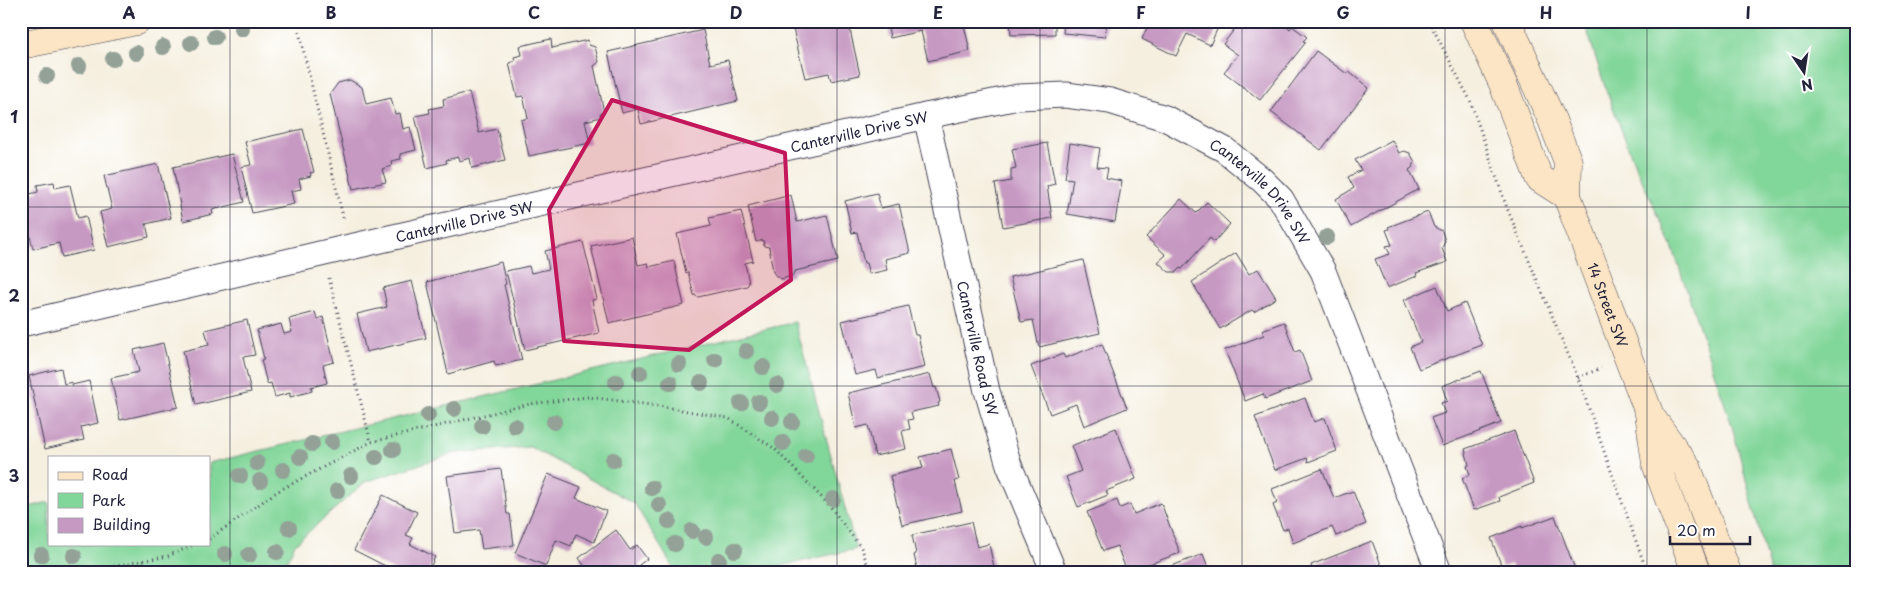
<svg xmlns="http://www.w3.org/2000/svg" width="1877" height="593" viewBox="0 0 1877 593" font-family="'Playpen Sans',sans-serif">
<style>
.green{fill:#81d699;stroke:#527c6a}
.building{fill:#c699c2}
.lines{fill:none;stroke-linecap:round;stroke-linejoin:round}
.minor-casing{stroke:#424154;stroke-width:27}
.secondary-casing{stroke:#424154;stroke-width:29}
.path{stroke:#424154;stroke-width:3;stroke-dasharray:1 4;stroke-linecap:butt}
.minor{stroke:#fff;stroke-width:25}
.secondary{stroke:#fce5c4;stroke-width:28}
.tree{fill:#93a197}
.marked{fill:#c2185b;fill-opacity:0.2;stroke:#c2185b;stroke-width:4;stroke-linejoin:round}
.grid{fill:none;stroke:#22223b;stroke-width:1;stroke-opacity:0.55}
.labels{text-anchor:middle;dominant-baseline:central;stroke-width:5;stroke-linejoin:round;paint-order:stroke}
.street-label{font-size:14px;fill:#22223b;stroke:#fff}
.neatline{fill:none;stroke:#22223b;stroke-width:2}
.grid-label{font-size:16px;text-anchor:middle;font-weight:bold;fill:#22223b}
</style>
<rect width="100%" height="100%" fill="#fff"/>
<filter id="ink" filterUnits="userSpaceOnUse"><feTurbulence type="fractalNoise" baseFrequency=".02" numOctaves="2"/><feDisplacementMap in="SourceGraphic" scale="10" xChannelSelector="R" yChannelSelector="G"/><feConvolveMatrix kernelMatrix="1 2 1 2 8 2 1 2 1" color-interpolation-filters="sRGB"/></filter>
<filter id="wash" filterUnits="userSpaceOnUse"><feTurbulence type="fractalNoise" baseFrequency=".0096" numOctaves="4" result="noise"/><feDisplacementMap in="SourceGraphic" scale="20" xChannelSelector="R" yChannelSelector="G"/><feGaussianBlur stdDeviation="1.12" result="paint"/><feColorMatrix in="noise" values="0 0 0 0 0 0 0 0 0 0 0 0 0 0 0 0 0 1.4 0 .05"/><feComposite in="paint" operator="in"/></filter>
<g filter="url(#wash)">
<rect width="100%" height="100%" fill="#f5efdf"/>
<path class="green" d="M1587 21H1856V572H1770L1732 426 1672 246 1635 165 1605 87 1587 30Z
M795 322 856 549 754 572H676L634 503 530 447 455 453 365 482 295 544 281 572H21V509L49 502V544H209V463Z"/>
<g id="blocks">
<path class="building" d="M827 21H848L860 75 831 81 829 73 805 78 793 29Z
M887 21H963L970 51 928 61 921 31 890 38Z
M1010 21H1055V34L1011 35Z
M1064 21H1107L1105 37 1063 33Z
M1150 21H1216L1220 23 1210 45 1187 34 1176 56 1142 39Z
M1241 21H1281L1290 29 1292 26 1307 37 1303 41 1306 42 1260 100 1224 72 1238 55 1223 44Z
M703 30 710 64 728 60 738 101 641 124 638 109 622 113 608 52Z
M551 39 552 48 588 40 589 45 595 47 599 62 594 66 604 112 600 113 601 117 585 121 590 143 529 156 521 120 528 118 523 96 517 97 509 63 515 61 514 57 522 55 520 46Z
M1316 51 1347 74 1349 72 1369 88 1321 150 1271 112Z
M350 80 362 87 366 104 391 98 395 114 400 113 403 129 410 127 416 150 400 154 401 159 391 161 392 166 382 169 386 182 353 189 330 94 338 83Z
M469 92 479 133 497 129 505 160 472 168 470 158 459 161 458 157 446 160 447 163 427 168 415 116 430 113 429 109 444 106 443 99Z
M303 129 314 172 310 173 311 176 299 179 301 189 291 191 294 204 252 213 241 167 251 165 245 142Z
M1392 140 1399 153 1404 151 1410 153 1415 162 1413 167 1409 170 1419 189 1351 227 1336 199 1354 188 1348 177 1361 170 1355 160Z
M1047 143 1055 184 1047 186 1052 218 1003 227 995 184 1011 181V169L1016 168 1012 149Z
M1070 143 1100 148 1097 167 1108 168 1106 178 1122 181 1115 222 1067 214 1073 179 1065 178Z
M232 154 244 202 212 210 213 214 183 221 173 167Z
M158 164 171 218 146 224 149 237 108 247 100 212 112 209 104 176Z
M54 182 55 188 70 185 78 218 86 216 94 250 62 257 59 243 33 249 21 196 38 192 37 185Z
M877 193 881 208 899 204 910 253 885 259 887 270 869 274 866 263H864L857 232 852 233 845 201Z
M791 195 797 222 827 215 838 261 795 271 792 276 781 279 776 276 773 272 769 247 764 246 763 240 756 242 748 206Z
M1181 199 1196 213 1207 202 1230 224 1214 242 1210 238 1182 269 1180 268 1176 272H1169L1158 262 1166 255 1146 237Z
M741 211 753 261 745 263 749 283 747 286 698 297 694 295 688 272 686 273 677 234 711 226 709 218Z
M1428 212 1434 227 1442 231 1445 241 1442 248 1447 262 1416 273 1417 276 1387 288 1375 259 1390 254 1386 246 1392 245 1386 230 1389 229 1388 227Z
M632 237 638 265 648 263 649 267 674 261 684 305 609 323 591 246Z
M583 242 597 299 592 300 599 333 525 350 506 271 529 266 531 273 549 269 545 251Z
M1236 253 1249 274 1258 269 1276 298 1254 312 1252 310 1220 329 1192 282Z
M1083 260 1100 333 1039 347 1033 320 1021 322 1010 277Z
M501 262 506 284 504 285 522 360 496 366 494 361 448 374 427 282Z
M412 281 426 338 366 352 357 314 387 307 383 288Z
M1437 286 1447 311 1465 303 1482 345 1419 369 1410 347 1421 342 1404 300Z
M908 306 915 335H918L925 367 878 378 876 370 855 375 842 321Z
M315 312 317 319 323 317 334 362 323 365 327 383 311 387 312 391 290 397V393L275 397 271 383 267 384 261 360 264 359 257 330 281 324 284 334 292 332 289 319Z
M247 320 255 355 243 357 251 392 196 405 183 351 209 345 205 330Z
M1284 322 1295 352 1300 350 1312 381 1265 399 1263 394 1245 401 1225 350 1264 335 1262 330Z
M163 343 178 407 120 420 111 378 139 372 134 350Z
M1102 344 1127 408 1084 426 1076 404 1050 414 1031 366 1063 354 1065 358Z
M61 368 64 384 72 382V385L89 381 98 423 81 427 84 440 45 449 29 376Z
M1481 371 1501 423 1442 446 1431 418 1445 413 1441 403 1447 401 1442 386Z
M930 374 934 388 936 387 940 402 938 403 939 406 911 412 913 419 908 420 910 429 902 431 906 449 875 456 868 425 856 428 848 393Z
M1305 398 1314 422 1325 418 1337 451 1308 462 1307 458 1275 470 1255 417Z
M1116 428 1136 479 1106 491 1108 495 1078 507 1066 477 1081 471 1071 446Z
M1514 431 1534 483 1499 497 1500 501 1474 510 1462 478 1470 475 1467 466 1469 465 1465 449Z
M951 449 959 480 955 481 962 511 902 525 890 476 923 468 920 457Z
M501 469 507 514H510L514 545 482 549 479 530 455 533 447 476Z
M1322 469 1334 498 1353 491 1366 524 1336 536 1332 527 1293 543 1288 528 1283 530 1273 505 1277 503 1272 489Z
M548 474 581 487 576 498 606 511 594 542 576 534 571 546 556 540 546 566 515 553Z
M383 495 417 512 406 535 413 538 410 544 435 557 428 572H397L354 550Z
M1117 500 1120 508 1130 504 1134 514 1161 503 1180 553 1127 572 1117 546 1103 551 1087 512Z
M1555 516 1575 569 1567 572H1514L1511 564 1502 567 1491 538 1522 526V528Z
M971 522 977 547 989 544 995 572H918L914 555 916 554 912 535Z
M616 530 630 550 637 545 647 559 639 565 645 572H589L579 558Z
M1372 541 1383 570 1313 572 1311 565Z
M1203 554 1210 572H1156Z
M373 566 385 572H371Z"/>
</g>
</g>
<g filter="url(#ink)">
<use href="#blocks" fill-opacity="0" stroke="#424154" stroke-width="1"/>
<g class="lines">
<defs>
<g id="minor">
<path id="s1" d="M926 116 987 391 1009 465 1054 572"/>
<path id="s2" d="M21 324 350 247 926 116 1018 97 1066 95 1110 101 1165 118 1225 150 1262 180 1281 199 1323 271 1439 572"/>
</g>
<g id="secondary">
<path d="M1474 21 1503 84 1539 178 1567 196"/>
<path id="s3" d="M1507 21 1552 120 1568 162 1567 196 1649 413 1656 464 1696 572"/>
<path d="M21 45 136 21"/>
<path d="M1651 417 1687 467 1727 572"/>
</g>
</defs>
<use href="#minor" class="minor-casing"/>
<use href="#secondary" class="secondary-casing"/>
<path class="path" d="M1429 21 1470 100 1507 208 1578 378 1647 572
M299 32 344 221
M329 278 371 442
M1578 378 1601 368
M209 539 278 491 371 442 530 404 588 397 659 406 728 418 775 449 829 505 862 549 870 572
M21 569 44 572
M44 572 110 567 168 556 196 544"/>
<use href="#minor" class="minor"/>
<use href="#secondary" class="secondary"/>
</g>
<g class="tree">
<circle cx="242" cy="29" r="8"/>
<circle cx="215" cy="37" r="8"/>
<circle cx="191" cy="43" r="8"/>
<circle cx="163" cy="47" r="8"/>
<circle cx="136" cy="53" r="8"/>
<circle cx="113" cy="59" r="8"/>
<circle cx="79" cy="66" r="8"/>
<circle cx="47" cy="76" r="8"/>
<circle cx="1327" cy="237" r="8"/>
<circle cx="746" cy="351" r="8"/>
<circle cx="715" cy="360" r="8"/>
<circle cx="679" cy="364" r="8"/>
<circle cx="763" cy="367" r="8"/>
<circle cx="640" cy="373" r="8"/>
<circle cx="616" cy="382" r="8"/>
<circle cx="670" cy="383" r="8"/>
<circle cx="701" cy="383" r="8"/>
<circle cx="777" cy="385" r="8"/>
<circle cx="759" cy="402" r="8"/>
<circle cx="741" cy="403" r="8"/>
<circle cx="454" cy="409" r="8"/>
<circle cx="428" cy="415" r="8"/>
<circle cx="772" cy="418" r="8"/>
<circle cx="554" cy="422" r="8"/>
<circle cx="792" cy="422" r="8"/>
<circle cx="482" cy="426" r="8"/>
<circle cx="515" cy="426" r="8"/>
<circle cx="332" cy="442" r="8"/>
<circle cx="783" cy="443" r="8"/>
<circle cx="312" cy="444" r="8"/>
<circle cx="393" cy="450" r="8"/>
<circle cx="806" cy="456" r="8"/>
<circle cx="300" cy="457" r="8"/>
<circle cx="376" cy="457" r="8"/>
<circle cx="613" cy="460" r="8"/>
<circle cx="257" cy="463" r="8"/>
<circle cx="283" cy="470" r="8"/>
<circle cx="240" cy="476" r="8"/>
<circle cx="351" cy="476" r="8"/>
<circle cx="260" cy="481" r="8"/>
<circle cx="652" cy="488" r="8"/>
<circle cx="337" cy="491" r="8"/>
<circle cx="833" cy="499" r="8"/>
<circle cx="659" cy="505" r="8"/>
<circle cx="669" cy="521" r="8"/>
<circle cx="289" cy="528" r="8"/>
<circle cx="692" cy="531" r="8"/>
<circle cx="706" cy="537" r="8"/>
<circle cx="675" cy="544" r="8"/>
<circle cx="735" cy="550" r="8"/>
<circle cx="277" cy="552" r="8"/>
<circle cx="225" cy="554" r="8"/>
<circle cx="41" cy="555" r="8"/>
<circle cx="249" cy="555" r="8"/>
<circle cx="74" cy="556" r="8"/>
<circle cx="719" cy="560" r="8"/>
</g>
</g>
<path class="marked" d="M612 100 785 153 791 280 689 350 564 341 549 210Z"/>
<path class="grid" d="M230 21V572M432 21V572M635 21V572M837 21V572M1040 21V572M1242 21V572M1445 21V572M1647 21V572M21 207H1856M21 386H1856"/>
<g class="labels">
<g class="street-label">
<text stroke="none"><textPath href="#s2" startOffset="860">Canterville Drive SW</textPath></text>
<text stroke="none"><textPath href="#s2" startOffset="1295">Canterville Drive SW</textPath></text>
<text stroke="none"><textPath href="#s2" startOffset="455">Canterville Drive SW</textPath></text>
<text stroke="none"><textPath href="#s3" startOffset="304">14 Street SW</textPath></text>
<text stroke="none"><textPath href="#s1" startOffset="238">Canterville Road SW</textPath></text>
</g>
</g>
<rect width="1877" height="593" fill="none" stroke="#fff" stroke-width="55"/>
<rect x="48" y="456" width="162" height="90" fill="#ffffff" stroke="#a7a7b1"/>
<rect x="58" y="472" width="25" height="8" fill="#fce5c4" stroke="#a7a7b1"/>
<text x="92" y="480" font-size="15" fill="#22223b">Road</text>
<rect x="58" y="493" width="25" height="15" fill="#81d699" stroke="#a7a7b1"/>
<text x="92" y="506" font-size="15" fill="#22223b">Park</text>
<rect x="58" y="518" width="25" height="15" fill="#c699c2" stroke="#a7a7b1"/>
<text x="92" y="530" font-size="15" fill="#22223b">Building</text>
<g transform="translate(1804 72) rotate(167)" stroke="#ffffff" stroke-width="4" paint-order="stroke">
<path d="M0-4L9 19L0 12L-9 19Z" fill="#22223b"/>
<text y="-8" font-size="14" font-weight="bold" text-anchor="middle" fill="#22223b">N</text>
</g>
<path d="M1670 536v8h80v-8" fill="none" stroke="#22223b" stroke-width="2.5"/>
<text x="1677" y="536" font-size="15" fill="#22223b" stroke="#ffffff" stroke-width="4" paint-order="stroke">20 m</text>
<rect x="28" y="28" width="1822" height="538" class="neatline"/>
<g class="grid-label">
<text x="129" y="19">A</text>
<text x="331" y="19">B</text>
<text x="534" y="19">C</text>
<text x="736" y="19">D</text>
<text x="938" y="19">E</text>
<text x="1141" y="19">F</text>
<text x="1343" y="19">G</text>
<text x="1546" y="19">H</text>
<text x="1748" y="19">I</text>
<text x="14" y="123">1</text>
<text x="14" y="302">2</text>
<text x="14" y="482">3</text>
</g>
</svg>
